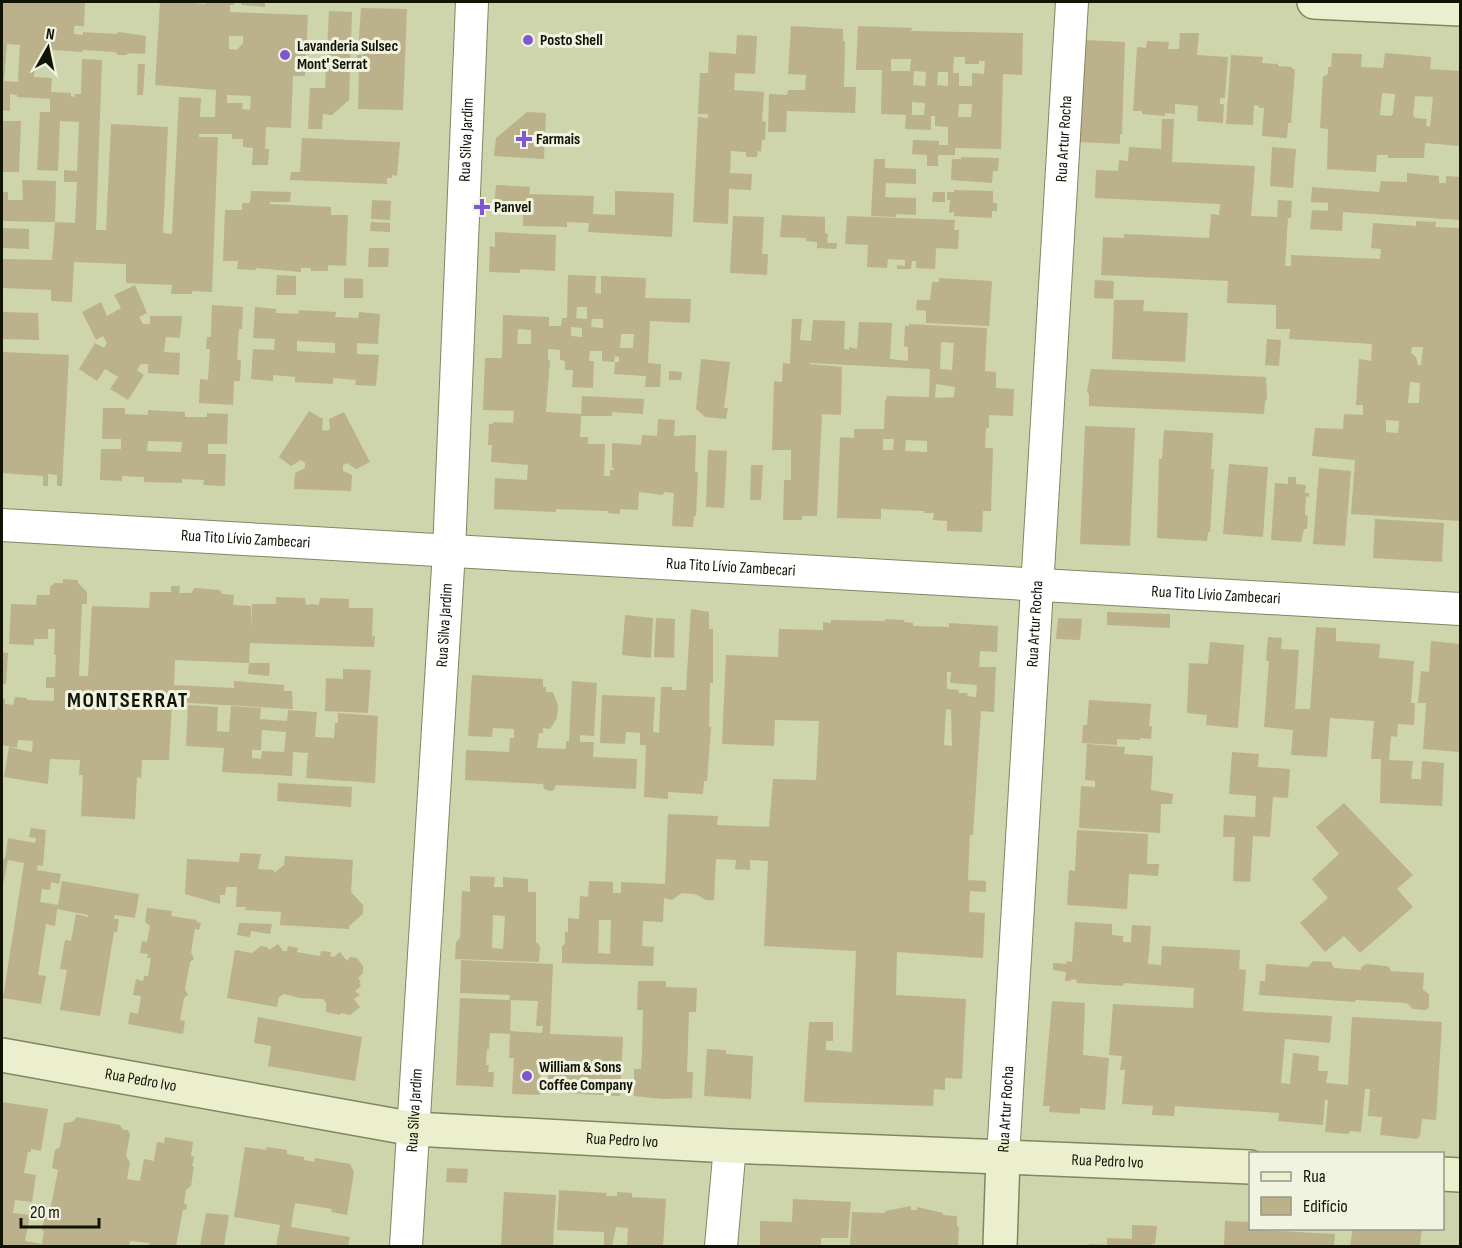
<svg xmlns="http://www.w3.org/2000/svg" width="1462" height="1248" viewBox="0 0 1462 1248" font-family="'Sofia Sans Condensed',sans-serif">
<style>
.building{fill:#bbb18a;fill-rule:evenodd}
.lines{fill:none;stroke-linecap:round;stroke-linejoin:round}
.street-casing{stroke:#818660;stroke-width:34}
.secondary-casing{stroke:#818660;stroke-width:36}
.street{stroke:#fff;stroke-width:32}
.secondary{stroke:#ecefce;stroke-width:33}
.poi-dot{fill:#7e57d1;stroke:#f0f3df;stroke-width:2}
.labels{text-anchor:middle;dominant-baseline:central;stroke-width:6;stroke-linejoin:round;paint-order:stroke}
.poi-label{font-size:16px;font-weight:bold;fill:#111305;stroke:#f0f3df;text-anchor:start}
.street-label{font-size:16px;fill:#111305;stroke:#f0f3df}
.district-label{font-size:22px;font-weight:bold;letter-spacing:1.5px;fill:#111305;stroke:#f0f3df}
</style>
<rect width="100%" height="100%" fill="#ced5ac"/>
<path class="building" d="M2 2H85L84 26H74V34L83 35V32L116 34 119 32 146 36 145 54 129 53 126 55H118L115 52 83 50 82 52 53 50 52 66 35 65 34 77 52 78 51 92 71 93V96L74 97 75 94H81L82 59 102 60 96 230H106L111 124 168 127 163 233 172 234 179 97 201 98 200 117H215L216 90 155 85 160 2H192V3L205 4 206 2H234V5H230V12L308 15 305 76H293L291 128 266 127 265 149H269L268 165H252L253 148 243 147V139H232V134H199V137H218L212 292 192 291V294H171L172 285 126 283V264L74 262 72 302 51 301V290L2 288V259L52 260 55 222 2 221V192H8V200H23L22 180 56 181 55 222 75 223 77 182H64V170L77 171 79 122 60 121 58 171 37 170 40 112H50V99L17 97V95L10 94V111L2 110ZM229 36H243V43L237 50 229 49ZM7 44 20 45 18 82 4 81ZM227 95 251 96 250 110 242 109 243 103H227Z
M241 2H265V7L241 5Z
M361 8 407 9 403 110 358 109 359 64H357V55H363V51H358Z
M329 11 352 12 349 100 332 115 323 114 322 129H308L310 88H325Z
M791 26 843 29V41H845L844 87H856L855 113 787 111 786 132H768L769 94 787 95 788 90H805L806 75 788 74Z
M858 26 912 28 911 31 1023 33 1022 75 1003 74 1001 149 955 148V155H938V166H927V155L912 154 913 140 939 141V145H948V127L935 126V116H931V130L905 129 906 115 881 114 882 70H856ZM954 57H965V64H979V61H985L984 74 972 73V86H959V73H953ZM891 59H911L910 71H891ZM914 71 926 72 925 86 913 85ZM938 72H948V86L937 85ZM912 102 925 103 924 115H912ZM959 104H972L971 117H958Z
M1180 33H1199L1197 55 1228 57 1225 98H1220V104H1224L1223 123 1197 121 1198 106 1188 105 1175 104V114L1165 113V116L1142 114V111H1133L1137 47 1146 48 1147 41 1169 42 1168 49H1179Z
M737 35 757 36 755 74 735 73 734 90 764 92 762 121 766 122 765 140H762L761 152 758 151 757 157H746V152L731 151 730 173 752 174 751 190 729 189 728 224 693 222 698 117 708 118V114H698L700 73H708L709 52 736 54Z
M1084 40 1125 42 1122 134H1120V144L1080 142Z
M1332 53 1362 54 1361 67 1383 68 1385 53 1431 57 1430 69 1460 71V146L1425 143 1424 158H1388V155H1377L1376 172 1327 169 1328 129 1320 128 1323 77 1328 74V67H1331ZM1382 93 1395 94 1393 114 1391 116 1380 115ZM1415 96 1433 97 1430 127 1426 126 1427 119 1415 118 1413 115Z
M1231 55 1263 57 1262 63 1278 64V66L1292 67V69H1295L1291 123H1288L1287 138 1262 136 1264 108H1259V106L1254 105 1253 125 1226 124Z
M138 64H145L143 95H137Z
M527 112 546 113 544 159 494 156 496 138Z
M1162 119H1174L1172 162 1255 166 1251 216 1277 217 1278 200 1292 201 1291 218H1288L1285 266H1291V255L1380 259 1381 249 1371 248 1373 223 1416 226V221L1436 222 1435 227 1460 228 1459 350H1460V414L1459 436H1460V521L1351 514 1355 460 1312 456 1315 428 1343 429 1344 414 1363 415V405H1356L1359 359 1371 361 1372 344 1289 339 1290 329H1276V305L1227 303 1228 281 1101 275 1103 237 1124 238V234L1209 238 1211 214 1219 215 1220 204 1095 198 1096 170 1118 171 1119 160 1128 161 1129 147 1161 149ZM1412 347H1423L1421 365H1418L1416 357 1411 353ZM1410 382 1420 383 1419 403H1408ZM1386 420 1399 421 1398 433 1386 432Z
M2 121H21L19 172H2Z
M302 138 400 142 397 176 392 175V178H387V184L290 180 291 172H300Z
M1272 147 1296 149 1293 188 1270 186Z
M961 157 999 158 998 171H993L992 183 951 180 952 159H961Z
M874 159H885V168L916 169V184L886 183 885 197 916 198V215L896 214V217L871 216Z
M1407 173 1439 176V183H1446V176L1460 177V220L1343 212 1342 231 1310 229 1312 210 1328 211V203L1311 202 1312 187 1379 192 1381 181 1407 182Z
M496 185 530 187 529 194 594 196 593 214 615 215V191L674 193 672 237 588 232 589 223 567 222V227L523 226V213L494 211Z
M954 190 993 191V203H997V211H992V218L954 216V212L949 213 950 200H947V192H954Z
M251 191 291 192 290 202H270V204L331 207V215H348L346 266 328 265V271H311V268H301V272L256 268V270L237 269 238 261H223L225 210H242V203H250Z
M933 192H945V202H932Z
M372 200 391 201 390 220 371 219Z
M782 215 825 217V233L828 234 827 243H837L836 249 817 248V242L806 241V238L780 237Z
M733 216 764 217 762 254H768L767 275 730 273Z
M847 216 955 220 954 230H959L958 249 936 248 935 269 916 268V261H912L911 269H897V265L905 266V260L888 259 887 268 867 267 868 245 845 244Z
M371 222 390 223V232L370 231Z
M2 228 29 229V249L2 248Z
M495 232 556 235 555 271 520 269V273L489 272 490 246 495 247Z
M369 248H389L388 267H368Z
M277 275 296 276V295H276Z
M568 275 596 276 595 293 601 294V276L646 278 645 298 691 299 690 323 650 321 648 363 661 364 660 387H645L646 376 614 374 615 362H619V357L615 356 614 362 602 361V351H590L589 361H594L593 388 572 387 573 370H565V361L560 360V350L548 349V360H550L546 412 581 414 582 396 644 399 643 414 612 412V416H581L580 437H588V444H605L604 476H610V470H614V468H612V443L641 445 642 435 657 436 658 419 675 420 674 436 696 435 695 472H698L696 516H694L693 527 672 526 674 493 664 492 663 495 639 492 638 510 620 509V514L608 513 609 511 556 509V512L494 509 495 478 527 480 528 465 491 462 492 445H488L489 424H493V422L513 423 514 411 483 410 485 358H502L503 315 549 317V326H561L562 318H567ZM577 307H587V319L576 318ZM592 319H603V328L591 327ZM571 327 582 328V337L571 336ZM518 329 531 330V344H517ZM621 334H634L633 348H620Z
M344 278 363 279V298H344Z
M939 278 992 281 989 326 926 323V311L916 310 917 300H930L932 282H939Z
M1095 280 1114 281 1113 299 1094 298Z
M135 285 147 313 139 317 143 324H150V316H182L180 338 166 337 164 352 180 353 179 375 148 373V364H141L137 370 144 375 128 400 110 389 118 377 105 369 97 381 79 369 95 343 104 348 107 343 103 336 96 340 82 312 101 302 107 316 121 308 114 295Z
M1114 300H1144L1143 311 1188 313 1185 362 1112 359Z
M212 305 243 307 242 329H239L237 360H241L240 381H234L233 405 199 403 200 379 208 380 210 349H206L207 337H211Z
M255 307 276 309V313L298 314 299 310 336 312 335 317 358 318 359 312 380 314 378 344 357 343V354L379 355 376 386 355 385 356 380 333 378V384L295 382V377L273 375V381L251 379 253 349 274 350 275 339 253 338ZM297 341 335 343V353L297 351Z
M2 312 38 313 39 340 2 339Z
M792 319H802L800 340 811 341 813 320 845 321 844 349 849 350V347L857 349 859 322 892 323 890 359 908 361V347L904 346 905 326H909V324L987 328 985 371 996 372V388L1014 389 1013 416 989 415V428H986L985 448H993L991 511H983L982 532 947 531V521L933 520 934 513H924L925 511 881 509V519L837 518 840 437 854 438V429H884L885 400H886L887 396 929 397 930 369 907 368 810 363 809 364 842 367 841 415 822 414 817 516H802V520H783L784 480H791V450H772L774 381 782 382 783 363 790 364ZM941 342 954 343 952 370 940 369ZM936 384 955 387 954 397 935 398ZM883 439H894L893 450H883ZM906 440 927 441V452L905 451Z
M1267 339 1281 340 1279 366 1265 365Z
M2 352 69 355 62 486H57V475L48 474V486H43V476L2 473Z
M701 359 730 362 724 408H728L726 419 705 417 696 409Z
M1091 369 1266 377 1267 399 1265 402 1264 414 1089 406V394L1087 391Z
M669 371 682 372 681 380H669Z
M103 408H125V414L148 415V410L185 412V417H207V413L228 414 227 444H208V454H226L225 486 203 485 204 480 182 479V483L144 482V477L122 476V481L100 480 101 449H121V439H102ZM148 441 182 442 181 452 147 451Z
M309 411 323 419 322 430 326 431 330 429 329 419 344 412 370 462 356 469 347 463 343 465V471L352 475 351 491 294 489 295 473 305 468V463L301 460 291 466 279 457Z
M1085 426 1135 428 1130 546 1080 544Z
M1164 430 1213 433 1211 469H1214L1210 532H1208L1207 541 1157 538 1159 459H1162Z
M708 450 727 451 724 508 706 507Z
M1229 464 1268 467 1263 537 1223 534Z
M751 465H763L761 500H750Z
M1319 468 1351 471 1345 546 1313 544Z
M1288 477H1296V484L1306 485 1305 493H1309V497L1306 496 1305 515 1308 516 1307 529H1304L1301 542 1271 540 1275 483 1288 484Z
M1375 519 1444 523 1442 562 1373 558Z
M63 579 78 580V583L87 592V604H82L79 676H88L92 606 149 608 150 592H171V586H180L179 593H191L195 588 220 590 222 594 234 595 233 605 251 606V630L252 604H276V597L305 598 306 605 313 604 319 605 320 598 349 599V608H373L372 636H375L374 647 250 643 249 663 175 660 174 685 234 688V681L284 685V691H292L293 709 172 702 169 760H142L141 778 137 777 135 819 81 816 83 775H79L80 760 50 759 48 784 4 777 9 747 32 752 33 741 18 740 17 748 2 745V699H5V704L13 705 15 697 27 698V700L54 701V688H46V677H55L56 655H54L55 629H48V639H34V645L9 644 11 604 36 605 37 595H50V587L55 583H63Z
M691 609 709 612V629H713V683H710L709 727H711L707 781H704L703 794 668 792V799L644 797 646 745H640V733L626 732 625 744 600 743 602 695 655 697 653 732 659 733 661 687H672V690H686Z
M1107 612 1170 614V628L1107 625Z
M625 615 653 618 651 658 622 655Z
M656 618 675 619 674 658 654 657Z
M1058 618 1082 619 1080 640 1056 639Z
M885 619 904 620V622L913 623V626L949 627V623L998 626 997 652 980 651 979 667H996L994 712 981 711 973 835H970L968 880 986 881V892L970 891 969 912 985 913 983 958 897 952 896 995 966 999 962 1079 945 1078V1090L934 1089 933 1106 804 1102 809 1022H833V1041H826V1050L852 1052 856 951 764 946 768 861 750 860V870L735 869 736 860 716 859 714 900H706L695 894 682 893 672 900 664 898 663 922 643 921 642 946 654 947 653 966 562 963V946L565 944V932H568V918L579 919 580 896 588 897 589 881 613 882V893H621V882L665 884 668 814 718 816 717 825 769 827 773 779 816 780 819 721 775 720 774 746 722 744 726 655 778 657 779 629 823 630V622L831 623V620L885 621ZM947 672H951L950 683 977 685 976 697 967 696 968 693H958L959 690 947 689ZM946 709 951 710 952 746 944 745ZM599 920H611L610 954 598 953Z
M1316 627 1336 628V641L1380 644 1379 658 1414 661 1411 703H1415L1414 725 1398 724 1397 737 1391 736 1389 760 1413 761 1411 779H1421L1422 761 1444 763 1442 806 1380 803 1381 759H1371L1374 721 1330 718 1327 757 1291 755 1293 730 1264 727 1269 661H1266L1268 637 1282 638 1281 649 1299 650 1295 709H1310Z
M1431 641 1460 644V752L1423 749 1426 703H1418L1421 671 1429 672Z
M1210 642 1244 645 1238 728 1206 725 1207 715 1187 713 1189 663 1208 664Z
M2 652 8 653 6 684H2Z
M249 663H270L269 676 248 674Z
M343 669 371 670 368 713 325 711 326 678 343 679Z
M472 675 543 679V687H546V692H553L558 705 557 718 550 729 543 728V733H539L537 748 566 749V741H569L572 681 597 683 594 736 580 735V742H594L593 757 637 759 636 789 556 785 554 790 550 791 544 789 543 784 465 780 466 750 509 752 510 738H514V729L493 728 492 737 468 736Z
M1089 700 1151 704 1149 726H1152L1151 739 1140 738V740L1117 739V745L1082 743 1083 725H1087Z
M188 705 218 707 217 731 229 732 231 706 261 708 260 719 287 721 288 710 317 712 315 737 334 738 335 723H338V713L378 716 375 783 306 778 308 753 293 752 292 776 222 772 224 748 186 746ZM262 730 286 732 284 752 262 751 261 759 252 758V750H261Z
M1087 744 1125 747 1124 754 1153 756 1151 790 1173 794 1172 804H1161L1160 833 1079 828 1081 786 1095 787V781L1085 780Z
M1232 752 1259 754 1258 767 1290 769 1288 798 1273 797 1270 837 1253 836 1250 882 1233 881 1235 837H1223L1224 815 1255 817 1256 796 1229 794Z
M278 783 352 787 351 807 277 801Z
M1344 803 1413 875 1397 889 1413 907 1360 953 1344 936 1325 952 1300 923 1328 898 1312 879 1339 854 1316 827Z
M31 828 46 830 43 866 38 865 37 870 61 874 59 884 51 882 50 890 42 889 40 902 58 905 62 881 139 894 135 918 115 915 114 919H119L117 932H114L100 1016 60 1010 67 970 60 969 65 940 71 941 76 914 88 917V915L57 909 55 926 46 924 38 975 46 976 41 1004 3 998 24 863 8 860 2 890V858L5 859 8 838 35 843 36 838 29 837Z
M1077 830 1148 834 1147 864H1159L1158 876 1129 874 1127 909 1067 905 1069 870 1075 871Z
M240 853 261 854 258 869 274 870V873L284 865 285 856 353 860 351 892 363 905V914L349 926V929L280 925 281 912 245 910 246 907H236L237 887H226L225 895H220V904L185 894 187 859 239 862Z
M470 876 495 877 494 887H503V877L528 879V892H536V942L540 946 539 962 455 959 456 942 460 938 462 891 470 892ZM493 915 505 916 503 949 492 948Z
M147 908 172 911 171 916 197 920 196 922 201 923 199 930 195 929 191 952 194 959 190 962 185 989 188 995 184 998 180 1020 185 1021 183 1034 128 1024 130 1012 138 1014 141 996 133 995 136 979 143 981 144 976H148L151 958H147L148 954 140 953 142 941 147 942 150 926 145 922Z
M1075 922 1112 924V935L1123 936V942H1131L1132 925 1151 926 1148 964 1161 965 1162 946 1240 950 1239 969 1246 970 1243 1011 1332 1016 1330 1043 1285 1039 1281 1083 1290 1084 1293 1053 1319 1056 1318 1071H1328L1326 1083 1348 1085 1352 1017 1442 1022 1436 1120 1422 1119 1420 1136 1417 1139 1380 1135 1382 1117 1368 1116 1370 1089H1365L1361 1132 1350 1131 1349 1134 1325 1132 1328 1100H1325L1323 1125 1278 1121 1279 1113 1175 1106 1174 1116 1152 1115 1153 1106 1122 1104 1125 1070H1120L1122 1056 1109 1055 1113 1004 1193 1008 1194 988 1124 983 1123 986 1076 983 1077 980 1071 979V981H1065L1066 972 1053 970V963L1066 964 1067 961 1072 962Z
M239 923 272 924 270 934 251 931 250 937 237 935Z
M278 944 283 951H287L288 946 298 948 297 952 320 956 321 951 331 952 330 956 334 957 340 952 347 961 350 957 357 958 363 966V973L358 978 361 981 359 983 361 986 355 991 360 995 354 999 360 1007 350 1015 341 1013 340 1015 326 1012V1003L323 999 299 998 284 994 279 997 277 1007 227 998 235 950 252 953 261 946 267 947 269 950Z
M461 960 553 964 550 1034 623 1037 620 1096 547 1092 549 1059H541L540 1095 512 1094 514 1058H509L510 1034 490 1033 489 1049H487L486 1065H489L488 1072H494L493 1087 456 1085 460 998 509 1000 510 995 460 993ZM511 1000 538 1001 536 1026H543L542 1033 510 1031Z
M1313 961 1331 962 1334 968 1361 970V967L1367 964 1386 966 1390 968V971L1424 973 1423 990 1429 994V1007L1426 1010 1413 1009 1407 1003 1356 1000 1355 1002 1259 995 1260 981H1265L1266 964 1308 967Z
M638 981H666V987L697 988 696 1012H689L687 1072H693L692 1098 662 1099 634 1096V1069H641L642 1055 643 1010H637Z
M1052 1001 1085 1003 1083 1055 1109 1058 1105 1110 1080 1108V1114L1049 1112 1050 1106H1043Z
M258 1017 362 1037 355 1081 268 1066 271 1046 254 1043Z
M707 1049 726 1050V1054L753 1056 751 1099 704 1096Z
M2 1102 48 1109 41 1151 31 1149V1152H28L24 1173 36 1175 32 1202 15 1200 13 1213 30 1215 25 1241 42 1244 44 1231H42L45 1214 50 1211 58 1170 52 1168 55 1150 60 1147 64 1123 72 1122 77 1117 120 1125 123 1130H128L130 1134 126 1156 130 1162 127 1179 140 1181 144 1159 154 1161 157 1142 164 1143 165 1137 193 1142 191 1156 194 1157 192 1166H194L191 1186 186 1190 184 1204H187L186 1210H183L176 1246H149V1243L130 1241 129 1246H2Z
M245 1147 266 1150 267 1147 287 1150V1154L304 1157V1160L314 1162 315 1158 350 1164 354 1172 347 1215 331 1212 332 1209 295 1203 291 1227 350 1237 348 1246H276L280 1225 234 1217Z
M447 1168 468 1169 467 1183 446 1182Z
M559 1190 607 1193 606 1196H617V1192L632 1193V1197L666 1199 663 1246H627L628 1228 616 1227 612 1246H604V1232L557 1230Z
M504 1192 556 1195 553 1246H501Z
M793 1199 851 1202 848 1238H821V1246L787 1245V1246H760V1221L792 1222Z
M911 1206V1210H917V1207L943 1213V1215L957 1216V1226L959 1227 958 1246H850L852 1212 885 1213V1211Z
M206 1213 229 1215 224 1246H200Z
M1225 1221 1250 1222V1228H1258V1230L1335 1234 1334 1246H1224Z
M1132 1225 1157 1226 1155 1244H1152L1151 1246H1089V1244L1107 1245V1238L1132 1239Z
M1353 1228H1422L1420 1246H1350Z"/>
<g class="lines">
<defs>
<g id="street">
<path id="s1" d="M2 525 1460 609"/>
<path id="s2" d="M1003 1157 1072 2"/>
<path id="s3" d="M406 1246 449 551 472 2"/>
<path d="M721 1246 730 1146"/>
</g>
<g id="secondary">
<path d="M1314 2 1460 9"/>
<path id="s4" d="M2 1055 414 1129 730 1146 1250 1167"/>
<path d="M1442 1174 1460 1175"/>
<path d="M1000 1246 1003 1157"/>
</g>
</defs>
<use href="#street" class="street-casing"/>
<use href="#secondary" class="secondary-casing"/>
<use href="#street" class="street"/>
<use href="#secondary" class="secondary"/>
</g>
<g class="poi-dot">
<circle cx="528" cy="40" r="6"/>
<circle cx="285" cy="55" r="6"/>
<path d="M521 130h6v6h6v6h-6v6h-6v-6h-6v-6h6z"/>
<path d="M479 198h6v6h6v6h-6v6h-6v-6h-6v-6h6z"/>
<circle cx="527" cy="1076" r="6"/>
</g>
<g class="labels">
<g class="poi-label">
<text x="540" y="40">Posto Shell</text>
<text x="297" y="46">Lavanderia Sulsec<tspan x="297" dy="18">Mont' Serrat</tspan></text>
<text x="536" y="139">Farmais</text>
<text x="494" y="207">Panvel</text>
<text x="539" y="1067">William &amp; Sons<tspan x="539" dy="18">Coffee Company</tspan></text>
</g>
<g class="street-label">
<text stroke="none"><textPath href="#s3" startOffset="1108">Rua Silva Jardim</textPath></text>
<text stroke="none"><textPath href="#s2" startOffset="1020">Rua Artur Rocha</textPath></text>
<text stroke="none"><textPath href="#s1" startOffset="244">Rua Tito Lívio Zambecari</textPath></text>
<text stroke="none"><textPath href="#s1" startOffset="730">Rua Tito Lívio Zambecari</textPath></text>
<text stroke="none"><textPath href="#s1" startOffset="1216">Rua Tito Lívio Zambecari</textPath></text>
<text stroke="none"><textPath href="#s3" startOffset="622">Rua Silva Jardim</textPath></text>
<text stroke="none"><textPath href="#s2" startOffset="534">Rua Artur Rocha</textPath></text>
<text stroke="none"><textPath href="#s4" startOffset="141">Rua Pedro Ivo</textPath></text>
<text stroke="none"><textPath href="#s3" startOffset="136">Rua Silva Jardim</textPath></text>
<text stroke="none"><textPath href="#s2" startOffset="48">Rua Artur Rocha</textPath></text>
<text stroke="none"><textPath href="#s4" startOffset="627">Rua Pedro Ivo</textPath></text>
<text stroke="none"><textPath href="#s4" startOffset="1113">Rua Pedro Ivo</textPath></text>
</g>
<g class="district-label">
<text x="128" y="700">MONTSERRAT</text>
</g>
</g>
<rect width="1462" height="1248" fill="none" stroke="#111305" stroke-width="6"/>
<rect x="1249" y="1152" width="195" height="78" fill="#f0f3df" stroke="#979988" stroke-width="1.5"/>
<rect x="1261" y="1172" width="30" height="9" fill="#ecefce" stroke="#979988" stroke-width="1.5"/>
<text x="1303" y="1182" font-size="18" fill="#111305">Rua</text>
<rect x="1261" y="1197" width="30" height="18" fill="#bbb18a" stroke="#979988" stroke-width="1.5"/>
<text x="1303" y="1212" font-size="18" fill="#111305">Edifício</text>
<g transform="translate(48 48) rotate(9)" stroke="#f0f3df" stroke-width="4.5" paint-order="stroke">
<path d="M0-4.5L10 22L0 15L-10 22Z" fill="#111305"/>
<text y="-9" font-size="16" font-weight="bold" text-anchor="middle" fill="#111305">N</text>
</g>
<path d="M21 1218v9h78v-9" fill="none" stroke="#111305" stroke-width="3"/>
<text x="30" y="1218" font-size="18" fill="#111305" stroke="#f0f3df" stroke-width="4.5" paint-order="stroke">20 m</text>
</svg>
